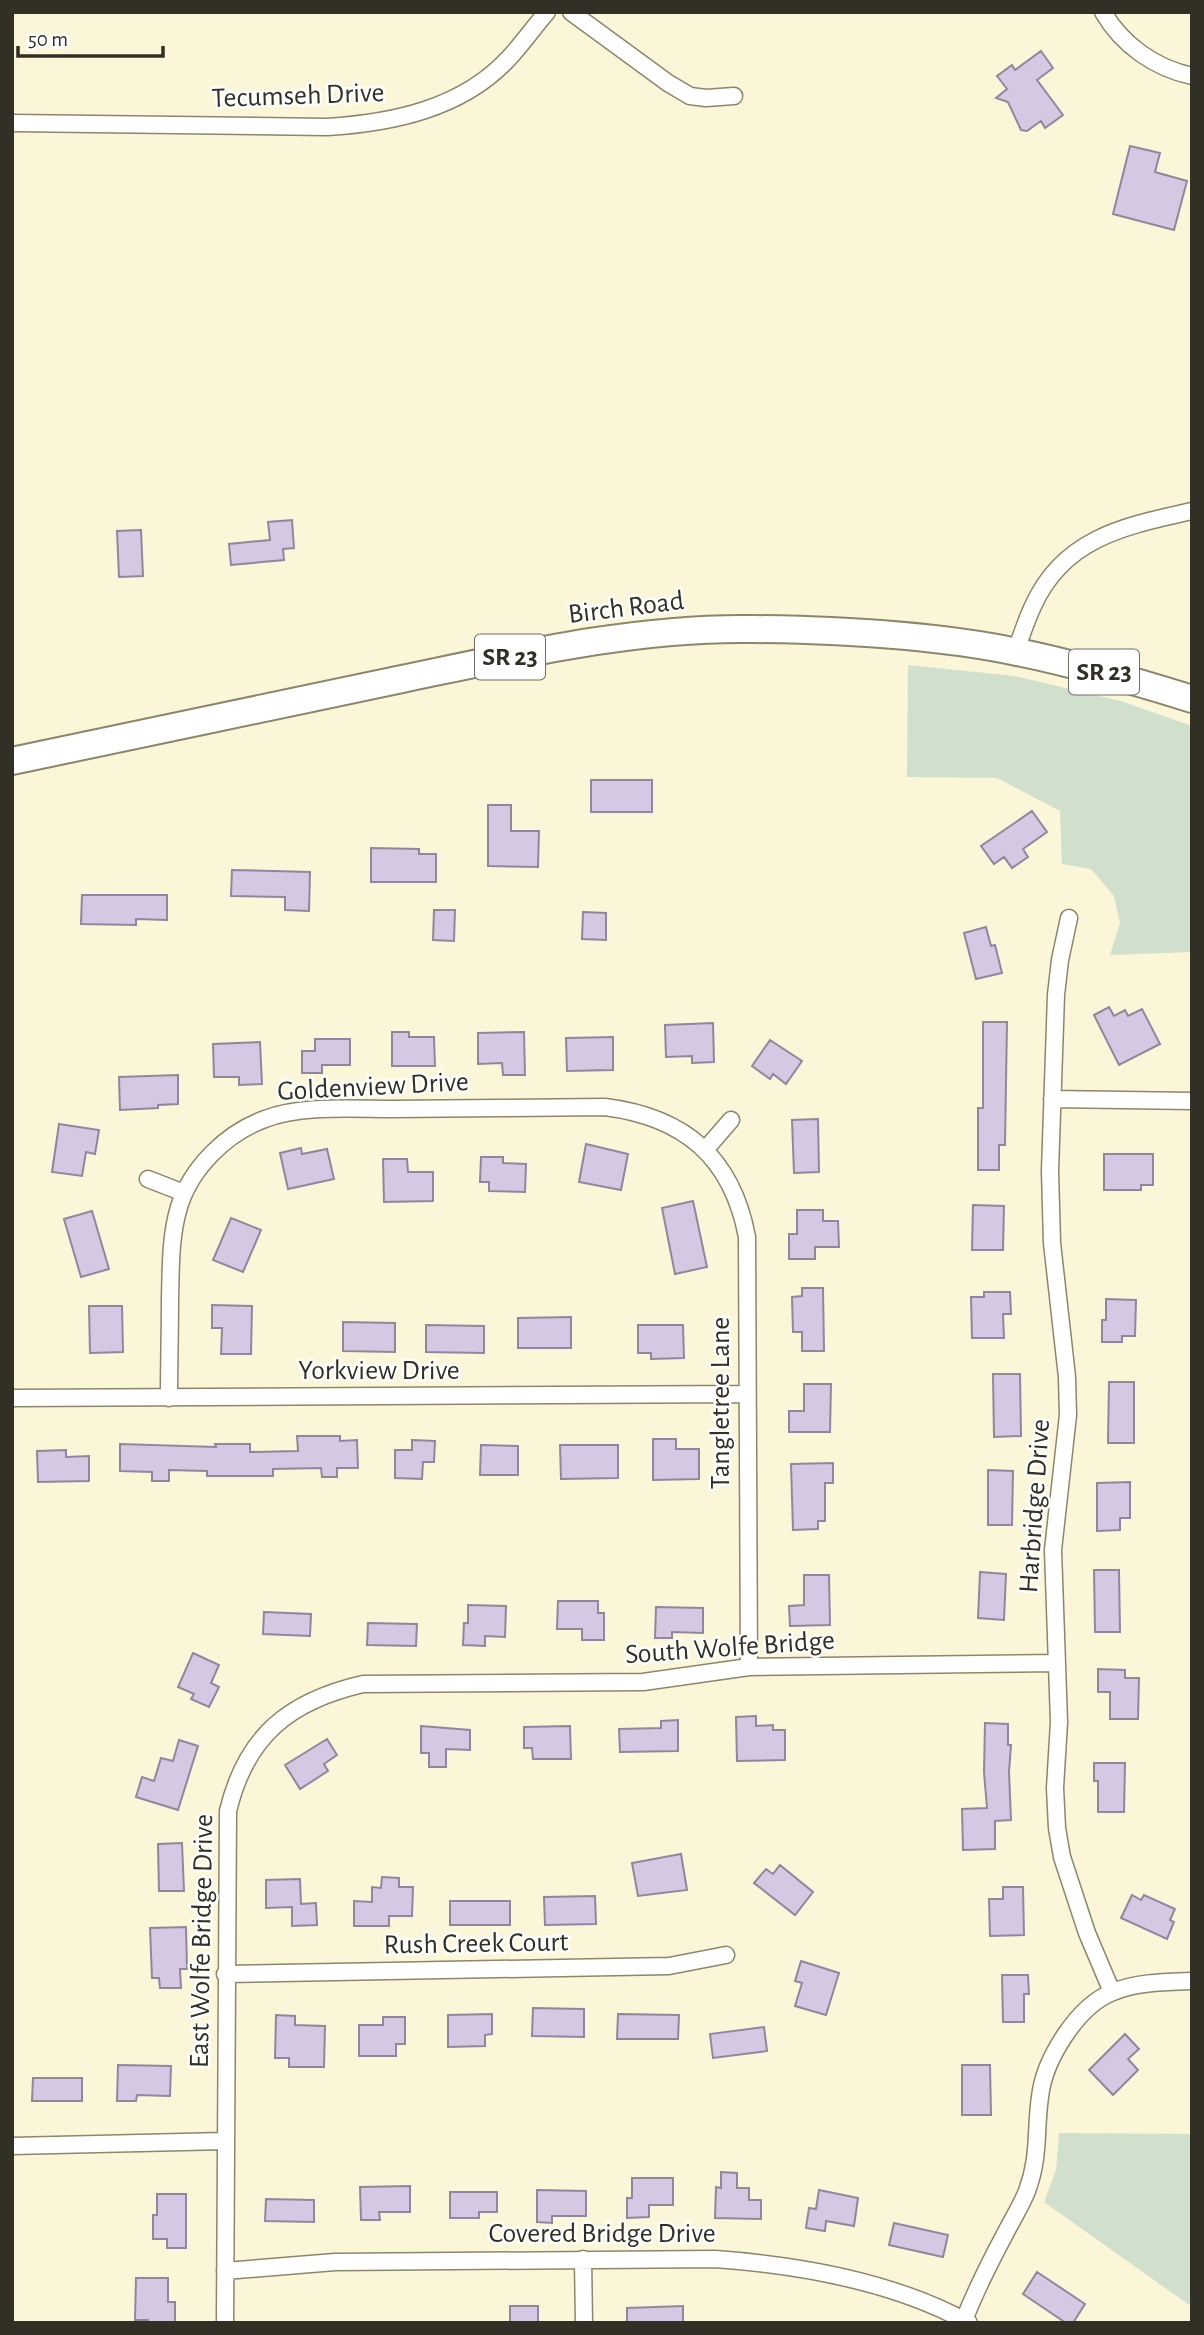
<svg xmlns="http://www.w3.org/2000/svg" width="1204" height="2335" viewBox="0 0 1204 2335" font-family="'Alegreya Sans',sans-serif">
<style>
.green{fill:#d1e0cd}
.building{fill:#d6c8e2;stroke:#92859d;stroke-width:2}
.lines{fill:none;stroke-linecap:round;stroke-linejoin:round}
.street-casing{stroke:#8b866c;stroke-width:19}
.primary-casing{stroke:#8b866c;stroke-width:30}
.street{stroke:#fff;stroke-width:16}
.primary{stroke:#fff;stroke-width:26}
.labels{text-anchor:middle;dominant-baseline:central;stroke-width:5;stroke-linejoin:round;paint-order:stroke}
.shield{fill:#fff;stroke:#706d66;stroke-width:2}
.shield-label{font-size:26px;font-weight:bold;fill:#322f24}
.street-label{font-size:28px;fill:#322f24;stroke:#fff}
</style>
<rect width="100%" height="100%" fill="#fcf6d9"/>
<path class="green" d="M908 665 1015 676 1121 701 1192 726V952L1110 955 1120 923 1114 896 1091 869 1062 864 1060 811 997 778 907 777Z
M1059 2133 1192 2134V2307L1044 2202 1056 2170Z"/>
<path class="building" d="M1041 51 1053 68 1037 80 1063 115 1045 128 1041 121 1027 131 1021 130 1008 102 996 98 1007 89 997 76 1012 65 1015 70Z
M1130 146 1160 153 1155 172 1187 181 1174 230 1113 214Z
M292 520 294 548 283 549 284 560 231 565 229 544 270 540 268 522Z
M141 530 143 576 119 577 117 531Z
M591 780H652V812H591Z
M488 805H511V831H539L538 867 488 866Z
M1032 811 1047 832 1023 849 1028 857 1012 868 1004 857 994 864 981 846Z
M371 848 419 849V854H436V882H371Z
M232 870 310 872 309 911 285 910V897L231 896Z
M82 895H167V920L136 919V925L81 924Z
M434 910H455L454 941 433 940Z
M583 912 606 913V940L582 939Z
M986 927 991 946 995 945 1002 973 976 979 964 933Z
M1109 1007 1114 1016 1125 1010 1128 1016 1142 1009 1160 1044 1119 1065 1094 1015Z
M983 1022H1007L1005 1145H999V1170H978V1108H983Z
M713 1023 714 1062 692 1063V1056L666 1057 665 1025Z
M392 1032H409V1037H434L435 1066H392Z
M524 1032 525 1075H503L502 1063 478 1064V1033Z
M613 1037V1070L567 1071 566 1038Z
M315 1039H350V1065H322V1073H302V1051H315Z
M770 1040 802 1061 786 1084 773 1074 770 1079 752 1066Z
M260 1042 262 1084 239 1085V1077H214L213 1044Z
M178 1075V1104L158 1105V1108L120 1110 119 1077Z
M818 1119 819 1172 794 1173 792 1120Z
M59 1124 99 1130 95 1154 86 1152 82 1176 52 1172Z
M586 1144 628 1154 621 1190 579 1182Z
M301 1148 302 1154 327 1149 334 1179 288 1189 280 1153Z
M1104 1154H1153V1185H1141V1190H1104Z
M481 1157H503V1163L526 1164 525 1192 489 1191V1182H480Z
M383 1159H407L408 1172H433V1201L384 1202Z
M693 1201 707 1267 675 1274 662 1208Z
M973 1205 1004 1206 1003 1250H972Z
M797 1210H823V1221H838L839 1247H815V1259H789V1234H797Z
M92 1211 109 1269 81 1277 64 1219Z
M231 1218 261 1230 243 1272 213 1260Z
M802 1288H823L824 1351H802V1332H793L792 1297 802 1296Z
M984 1292H1010L1011 1314H1003L1004 1338H972L971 1297H984Z
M1106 1299 1136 1300 1135 1336H1122V1342H1102V1320H1106Z
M212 1305 252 1306 251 1354H221L222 1328H212Z
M89 1306H122L123 1352 90 1353Z
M571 1317V1348H518V1318Z
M343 1322 395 1323V1352L343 1351Z
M426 1325 484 1326V1353L426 1352Z
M638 1325H683L684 1358 651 1359V1353H638Z
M993 1374H1020L1021 1436 994 1437Z
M1109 1382H1134V1443H1108Z
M804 1384H831L830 1432H789V1411H804Z
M297 1436H340V1441L357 1440 358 1468H337V1477H322L321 1468 273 1469V1476H207V1471L169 1470V1481H152V1472L120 1471V1444L216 1447 215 1444H250V1452L298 1451Z
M653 1439H676V1449H699V1479L653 1480Z
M412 1440 435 1441 434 1462H423L422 1479 395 1478V1450H412Z
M481 1445 518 1446V1475H480Z
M560 1445H618V1478L561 1479Z
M66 1450V1457L89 1456V1481L38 1482 37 1451Z
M833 1463V1483H825V1521H818V1529L793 1530 791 1464Z
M988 1470 1013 1471 1012 1525H988Z
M1130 1482V1518H1120V1530L1097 1531V1483Z
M1094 1570H1119L1120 1632H1095Z
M980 1572 1006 1574 1004 1620 978 1618Z
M804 1575H829L830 1625 790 1626 789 1606 804 1605Z
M558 1601H598V1613H604V1640H582V1629H557Z
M468 1605 506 1606 505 1637 485 1636V1646L463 1645 464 1623H468Z
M656 1607 703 1608V1633L672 1632V1638H655Z
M264 1612 311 1614 310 1636 263 1634Z
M368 1623 417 1624 416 1646 367 1645Z
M193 1653 219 1665 211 1683 219 1687 209 1707 191 1699 194 1694 178 1687Z
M1098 1669 1125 1670V1678H1139L1138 1719H1110V1692H1098Z
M756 1716V1726L773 1725V1730H785V1760L737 1761 736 1717Z
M678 1720V1751L620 1752 619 1729 661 1728V1721Z
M985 1723 1008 1724V1745H1011L1009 1772 1011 1820 995 1821V1849L963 1850 962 1809 987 1808 984 1772Z
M421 1726 470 1730V1750L446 1749V1767H429V1753H421Z
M570 1726 571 1759H533L532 1748H524V1727Z
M327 1739 337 1755 324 1764 328 1771 300 1789 285 1765Z
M179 1740 198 1746 178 1810 136 1797 142 1777 154 1781 161 1758 173 1761Z
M1094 1763H1125L1124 1812H1098V1781H1094Z
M182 1843 184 1891H159L158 1844Z
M681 1854 687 1890 638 1896 632 1863Z
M780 1865 813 1892 795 1915 754 1883 766 1869 773 1874Z
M382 1877 399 1878V1887H413L412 1916H389V1926H354V1901L372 1902V1887L381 1888Z
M300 1879 301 1904 316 1903 317 1925 292 1926V1907L266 1908V1880Z
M1003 1887H1023L1024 1935 990 1936 989 1899H1003Z
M1132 1895 1141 1900 1144 1895 1175 1909 1170 1920 1174 1922 1167 1939 1121 1918Z
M595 1896 596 1924 545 1925 544 1897Z
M450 1901H510V1925H450Z
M186 1927 187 1969H180L181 1988H160L159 1978H152L150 1928Z
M801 1961 839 1973 826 2015 795 2006 802 1983 795 1981Z
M1002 1975H1028L1029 1994H1024V2022H1003Z
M533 2008 584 2009V2037L532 2036Z
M492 2014V2034L485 2035V2046L448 2047V2015Z
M618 2014 679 2015 678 2039H617Z
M276 2015 295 2016V2025L325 2026 324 2067H289V2058H275Z
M383 2017H405V2044H396V2056H359V2025H383Z
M764 2027 767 2051 713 2058 710 2034Z
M1125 2034 1139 2049 1128 2059 1138 2070 1113 2095 1089 2070Z
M118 2065 171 2066 170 2096 137 2095 136 2101H117Z
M962 2065H990L991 2115H962Z
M33 2078H82V2101H32Z
M721 2172 737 2173V2188H749V2200H761V2219L715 2218 716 2187 721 2188Z
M632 2178H673V2205H649V2217L627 2218V2198H632Z
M410 2186V2212H379L380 2220H361L360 2187Z
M537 2190 586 2191V2216H552V2223L537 2222Z
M819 2190 858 2198 854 2226 826 2221 825 2231 806 2228 809 2208 816 2209Z
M450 2192H497V2212H479V2218H450Z
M157 2194H186V2248H167V2239H153V2215H157Z
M266 2199 314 2200V2222L265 2221Z
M894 2223 948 2235 943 2257 889 2245Z
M1037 2272 1085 2304 1073 2323H1066L1023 2294Z
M136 2278H168V2302H175V2323H148V2320H135Z
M510 2306H538V2323H510Z
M683 2306V2323H627V2308Z"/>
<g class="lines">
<defs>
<path id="street" d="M571 12 668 83 690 96 706 98 734 96
M1103 12C1122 45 1155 68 1192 76
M12 123 327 127C392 123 462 109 509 58 522 44 534 27 547 12
M1016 651C1021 636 1026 621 1033 606 1064 537 1126 526 1192 511
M1069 918 1060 960 1056 995 1050 1171 1052 1243 1067 1377 1068 1415 1053 1550 1059 1722 1055 1788 1057 1828 1062 1857 1087 1933 1112 1992
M1052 1099 1192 1101
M705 1150 731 1120
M148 1179 184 1193
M12 1398 747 1394
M169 1398C169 1365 170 1331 170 1297 171 1267 170 1237 179 1207 191 1168 226 1133 265 1119 301 1105 353 1109 392 1109 463 1108 534 1108 605 1107 684 1117 732 1157 747 1237L749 1667
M225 1974 669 1966 726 1955
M12 2146 225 2141
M583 2259 584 2323
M225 2271 335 2262 715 2259C798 2265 895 2282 969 2323
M964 2320C976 2290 990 2262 1005 2234 1012 2220 1021 2206 1027 2191 1040 2156 1035 2131 1040 2097 1044 2060 1077 2006 1113 1992 1137 1982 1166 1982 1192 1981
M225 2323 228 1811C246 1736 289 1701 363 1684L643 1682 749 1667 1057 1663"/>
<path id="primary" d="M12 761C142 734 272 706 402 679 517 655 635 627 753 629 838 630 935 635 1017 652 1077 664 1134 681 1192 699"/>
</defs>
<use href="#street" class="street-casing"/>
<use href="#primary" class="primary-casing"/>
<use href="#street" class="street"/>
<use href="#primary" class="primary"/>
</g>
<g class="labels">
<g class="shield">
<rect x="475" y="634.5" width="70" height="45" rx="5"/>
<rect x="1069" y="649.5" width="70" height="45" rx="5"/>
</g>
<g class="shield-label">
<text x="510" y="657">SR 23</text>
<text x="1104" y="672">SR 23</text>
</g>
<g class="street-label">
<text transform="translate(298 96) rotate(-2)">Tecumseh Drive</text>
<text transform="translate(626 608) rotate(-7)">Birch Road</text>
<text transform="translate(373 1087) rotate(-3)">Goldenview Drive</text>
<text x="379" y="1371">Yorkview Drive</text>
<text transform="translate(721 1403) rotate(-90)">Tangletree Lane</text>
<text transform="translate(1035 1506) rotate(-86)">Harbridge Drive</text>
<text transform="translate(730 1648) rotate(-4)">South Wolfe Bridge</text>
<text transform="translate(202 1941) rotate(-89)">East Wolfe Bridge Drive</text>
<text transform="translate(476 1944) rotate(-1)">Rush Creek Court</text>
<text x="602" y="2234">Covered Bridge Drive</text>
</g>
</g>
<rect width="1204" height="2335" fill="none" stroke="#322f24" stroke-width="28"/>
<path d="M18 46v10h145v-10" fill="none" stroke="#322f24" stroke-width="3.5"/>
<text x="28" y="46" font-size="21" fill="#322f24" stroke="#ffffff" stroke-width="5" paint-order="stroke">50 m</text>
</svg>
